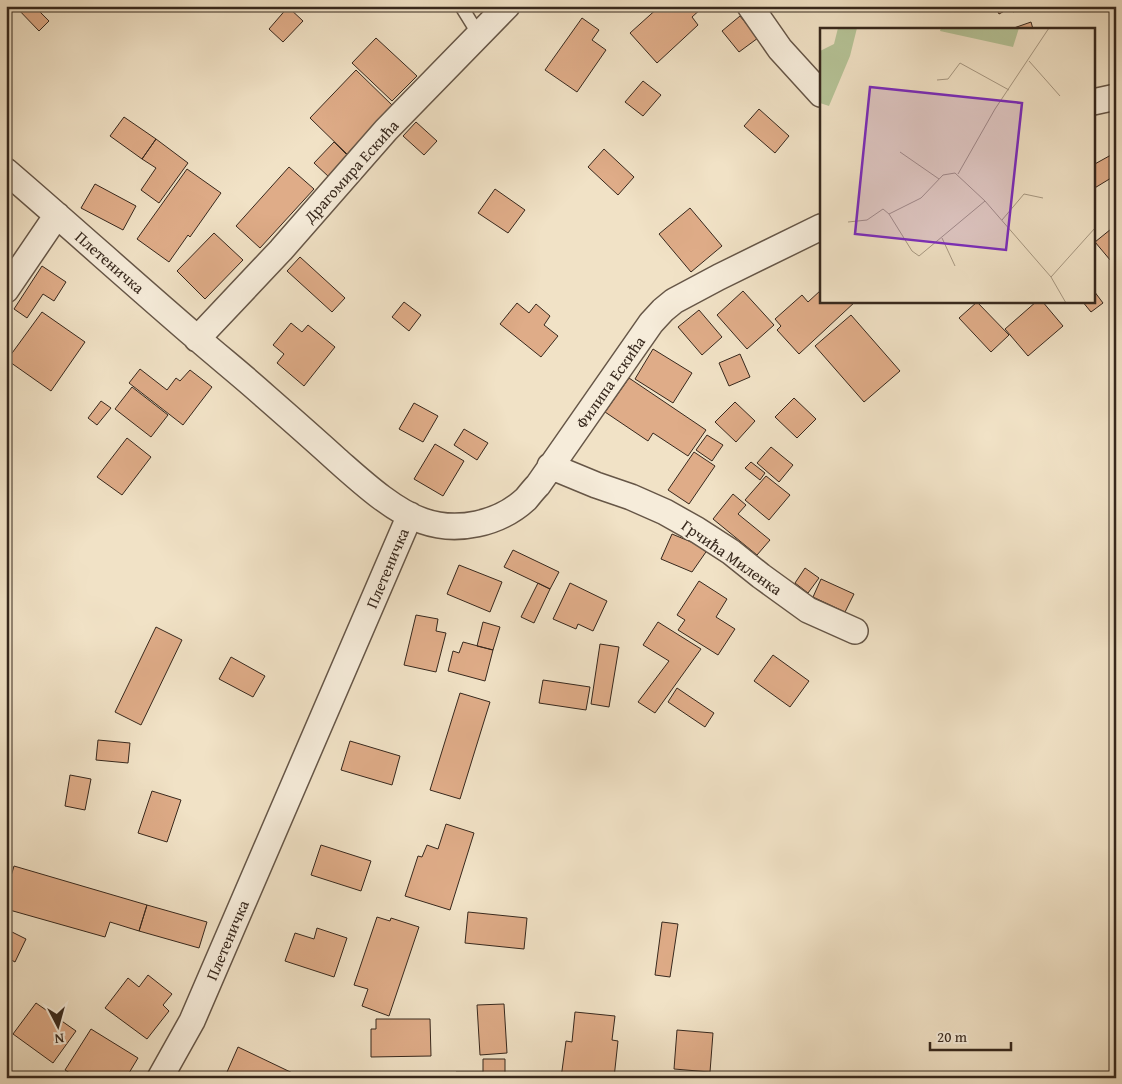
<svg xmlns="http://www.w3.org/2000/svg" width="1122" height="1084" viewBox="0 0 1122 1084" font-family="'Gentium Book Plus',serif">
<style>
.building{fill:#dfac88;stroke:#37281d}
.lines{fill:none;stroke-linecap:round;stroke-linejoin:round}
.lane-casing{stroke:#665647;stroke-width:15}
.street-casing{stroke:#665647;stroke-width:28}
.lane{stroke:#f6ecda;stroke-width:12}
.street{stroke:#f6ecda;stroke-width:25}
.labels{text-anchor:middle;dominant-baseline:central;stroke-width:4;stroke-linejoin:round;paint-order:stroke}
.street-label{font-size:16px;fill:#37281d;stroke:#f6ecda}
.inset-road{fill:none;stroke:#a79882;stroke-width:1}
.view{fill:#7b2cbf;fill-opacity:0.15;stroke:#7b2cbf;stroke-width:2.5}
.inset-edge{fill:none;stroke:#37281d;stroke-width:2.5}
</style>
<rect width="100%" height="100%" fill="#f1e2c6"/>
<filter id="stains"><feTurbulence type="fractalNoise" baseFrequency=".004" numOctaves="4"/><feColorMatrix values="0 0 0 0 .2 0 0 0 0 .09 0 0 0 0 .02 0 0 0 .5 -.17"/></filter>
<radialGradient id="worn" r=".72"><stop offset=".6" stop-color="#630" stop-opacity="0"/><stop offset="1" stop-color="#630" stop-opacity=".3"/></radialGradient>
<path class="building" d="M15 6H34L49 21 39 31Z
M660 6H701L702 8 692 17 698 25 657 63 630 33Z
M995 6H1025L1013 12 1010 8 999 14Z
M288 7 303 21 283 42 269 29Z
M740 16 758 38 739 52 722 31Z
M582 18 599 30 592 40 606 50 577 92 545 70Z
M1031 22 1033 29H1011Z
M376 38 417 76 392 101 352 63Z
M356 70 393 106 347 154 310 118Z
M643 81 661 95 643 116 625 102Z
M759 109 789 136 775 153 744 126Z
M124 117 156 139 142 159 110 136Z
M416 122 437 141 424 155 403 136Z
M156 139 188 163 159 203 141 190 156 168 142 159Z
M334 142 349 157 329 177 314 163Z
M604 149 634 177 618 195 588 167Z
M1111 155 1116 161V175L1093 189V165Z
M289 167 314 189 260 248 236 226Z
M187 169 221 193 190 237 188 235 169 262 137 239Z
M95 184 136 206 123 230 81 208Z
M495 189 525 210 508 233 478 213Z
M690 208 722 246 691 272 659 234Z
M1116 225V267L1095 242Z
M214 233 243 260 205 299 177 271Z
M300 257 345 298 332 312 287 271Z
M42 266 66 282 54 301 43 294 27 318 14 309Z
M821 290V301H856L799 354 777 330 781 326 775 319 802 295 808 302Z
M743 291 774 325 747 349 717 315Z
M1094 291 1103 303 1091 312 1082 301H1093Z
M1037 301H1042L1063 326 1028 356 1005 329Z
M404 302 421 315 409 331 392 317Z
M977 302 1009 335 991 352 959 318Z
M517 303 529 313 536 304 550 316 544 325 558 336 541 357 500 324Z
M699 310 722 337 702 355 678 327Z
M42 312 85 342 51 391 7 360Z
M851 315 900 371 864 402 815 346Z
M291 323 302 332 308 325 335 347 304 386 277 363 284 354 273 345Z
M653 349 692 373 673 403 635 379Z
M740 354 750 377 729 386 719 363Z
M140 369 167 390 176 378 180 381 190 370 212 387 183 425 129 383Z
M629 378 706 430 688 456 653 433 648 441 605 412Z
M132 387 168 415 151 437 115 409Z
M794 398 816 419 797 438 775 417Z
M101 401 111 408 97 425 88 418Z
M735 402 755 421 736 442 715 422Z
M414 403 438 416 423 442 399 429Z
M464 429 488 443 477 460 454 445Z
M707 435 723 445 712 461 696 450Z
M127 438 151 457 122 495 97 477Z
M435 444 464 461 443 496 414 479Z
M771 447 793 465 779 482 757 463Z
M694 452 715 466 689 504 668 490Z
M751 462 765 473 760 480 745 468Z
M766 476 790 495 769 520 745 500Z
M733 494 746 505 738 514 770 540 757 555 713 519Z
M672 534 708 549 692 572 661 559Z
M513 550 559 572 550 589 504 567Z
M459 565 502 582 490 612 447 594Z
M805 568 819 578 808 593 795 583Z
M821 579 854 594 845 612 813 597Z
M699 581 727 599 716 617 735 629 718 655 678 630 685 620 677 615Z
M538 583 550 589 534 623 521 617Z
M570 583 607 601 593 631 578 624 576 629 553 619Z
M416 615 438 619 436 631 446 633 436 672 404 665Z
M483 622 500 627 493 650 477 646Z
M658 622 701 649 655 713 638 702 669 661 643 645Z
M156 627 182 640 141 725 115 712Z
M463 642 493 650 485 681 448 671 453 651 459 653Z
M600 644 619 647 609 707 591 704Z
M773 655 809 681 790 707 754 681Z
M231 657 265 676 253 697 219 679Z
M543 680 590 687 586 710 539 703Z
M677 688 714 713 705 727 668 702Z
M460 693 490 702 460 799 430 790Z
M98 740 130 743 128 763 96 760Z
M350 741 400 756 392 785 341 770Z
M70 775 91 779 85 810 65 806Z
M152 791 181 800 167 842 138 833Z
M446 824 474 833 450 910 405 896 418 856 422 857 427 845 438 849Z
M321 845 371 861 361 891 311 875Z
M14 866 147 905 139 931 110 922 105 937 6 909V893Z
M147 905 207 922 199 948 139 931Z
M468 912 527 918 524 949 465 943Z
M377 917 390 921 391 918 419 927 389 1016 362 1006 368 989 354 985Z
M662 922 678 924 670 977 655 975Z
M317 928 347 938 334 977 285 961 295 933 314 939Z
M6 929 26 939 15 962 6 957Z
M148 975 172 994 163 1005 169 1011 147 1039 105 1008 128 978 139 987Z
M36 1003 76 1031 53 1063 13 1034Z
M504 1004 507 1053 480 1055 477 1005Z
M575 1012 615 1016 612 1040 618 1041 614 1078H561L566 1041 572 1042Z
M376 1019H430L431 1056 371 1057V1029H376Z
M91 1029 138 1058 126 1078H78L65 1070Z
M677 1030 713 1033 710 1072 674 1069Z
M238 1047 303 1078H239L227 1072Z
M483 1059H505V1078H456V1072H483Z"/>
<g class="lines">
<defs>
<path id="lane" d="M461 6 479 35"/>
<path id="street" d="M750 6 780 49 821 94
M1093 102 1116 97
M6 171C70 226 133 283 197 338 220 358 244 377 266 397 290 418 314 439 337 460 361 481 393 511 423 521 457 533 499 524 526 499 530 494 534 489 538 485L651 323 663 310 674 301 719 277 821 227
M6 290 57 215
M197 339 281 250 386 130 507 6
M550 466 596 485 631 497 665 512 697 530 731 552 761 576 808 610 855 631
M160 1078 192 1021 410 515"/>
</defs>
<use href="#lane" class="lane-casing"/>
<use href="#street" class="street-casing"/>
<use href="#lane" class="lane"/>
<use href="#street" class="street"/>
</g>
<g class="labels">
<g class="street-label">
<text transform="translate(351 171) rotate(-48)">Драгомира Ескића</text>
<text transform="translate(110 262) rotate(41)">Плетеничка</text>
<text transform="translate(610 382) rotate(-55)">Филипа Ескића</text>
<text transform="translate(732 557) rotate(35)">Грчића Миленка</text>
<text transform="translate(387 568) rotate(-67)">Плетеничка</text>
<text transform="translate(227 940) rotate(-67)">Плетеничка</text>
</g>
</g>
<g transform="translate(820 28)">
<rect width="275" height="275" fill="#f1e2c6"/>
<path d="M18 0H37L30 28 9 78 0 75V23L14 16ZM121 0H199L193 19 120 3Z" fill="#b6c498"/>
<path class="inset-road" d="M209 33 240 68M117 52 128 51 140 35 189 62M80 124 119 151M138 146 175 81 229 0M69 186 92 223 99 228 165 173M182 192 204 166 223 170M28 194 47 192 63 181 69 186 101 170 123 147 135 145 165 173 231 249M122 210 135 238M246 275 231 249 275 200"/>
<path class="view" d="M50 59 202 75 186 222 35 206Z"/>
<rect width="275" height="275" class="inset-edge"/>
</g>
<rect width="1122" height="1084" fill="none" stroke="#f1e2c6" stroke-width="25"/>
<rect x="8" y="8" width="1107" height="1069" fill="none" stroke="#37281d" stroke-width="2.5"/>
<rect x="12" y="12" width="1097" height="1059" fill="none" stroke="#37281d"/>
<g transform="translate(58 1026) rotate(174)" stroke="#f6ecda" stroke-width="4" paint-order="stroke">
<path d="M0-4L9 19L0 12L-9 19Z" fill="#37281d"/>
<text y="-8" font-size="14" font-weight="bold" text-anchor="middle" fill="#37281d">N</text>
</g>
<path d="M930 1042v8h81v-8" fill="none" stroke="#37281d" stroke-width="2.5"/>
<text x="937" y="1042" font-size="15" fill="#37281d" stroke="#f6ecda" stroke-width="4" paint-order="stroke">20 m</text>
<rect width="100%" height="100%" filter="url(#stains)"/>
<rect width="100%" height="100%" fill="url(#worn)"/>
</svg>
